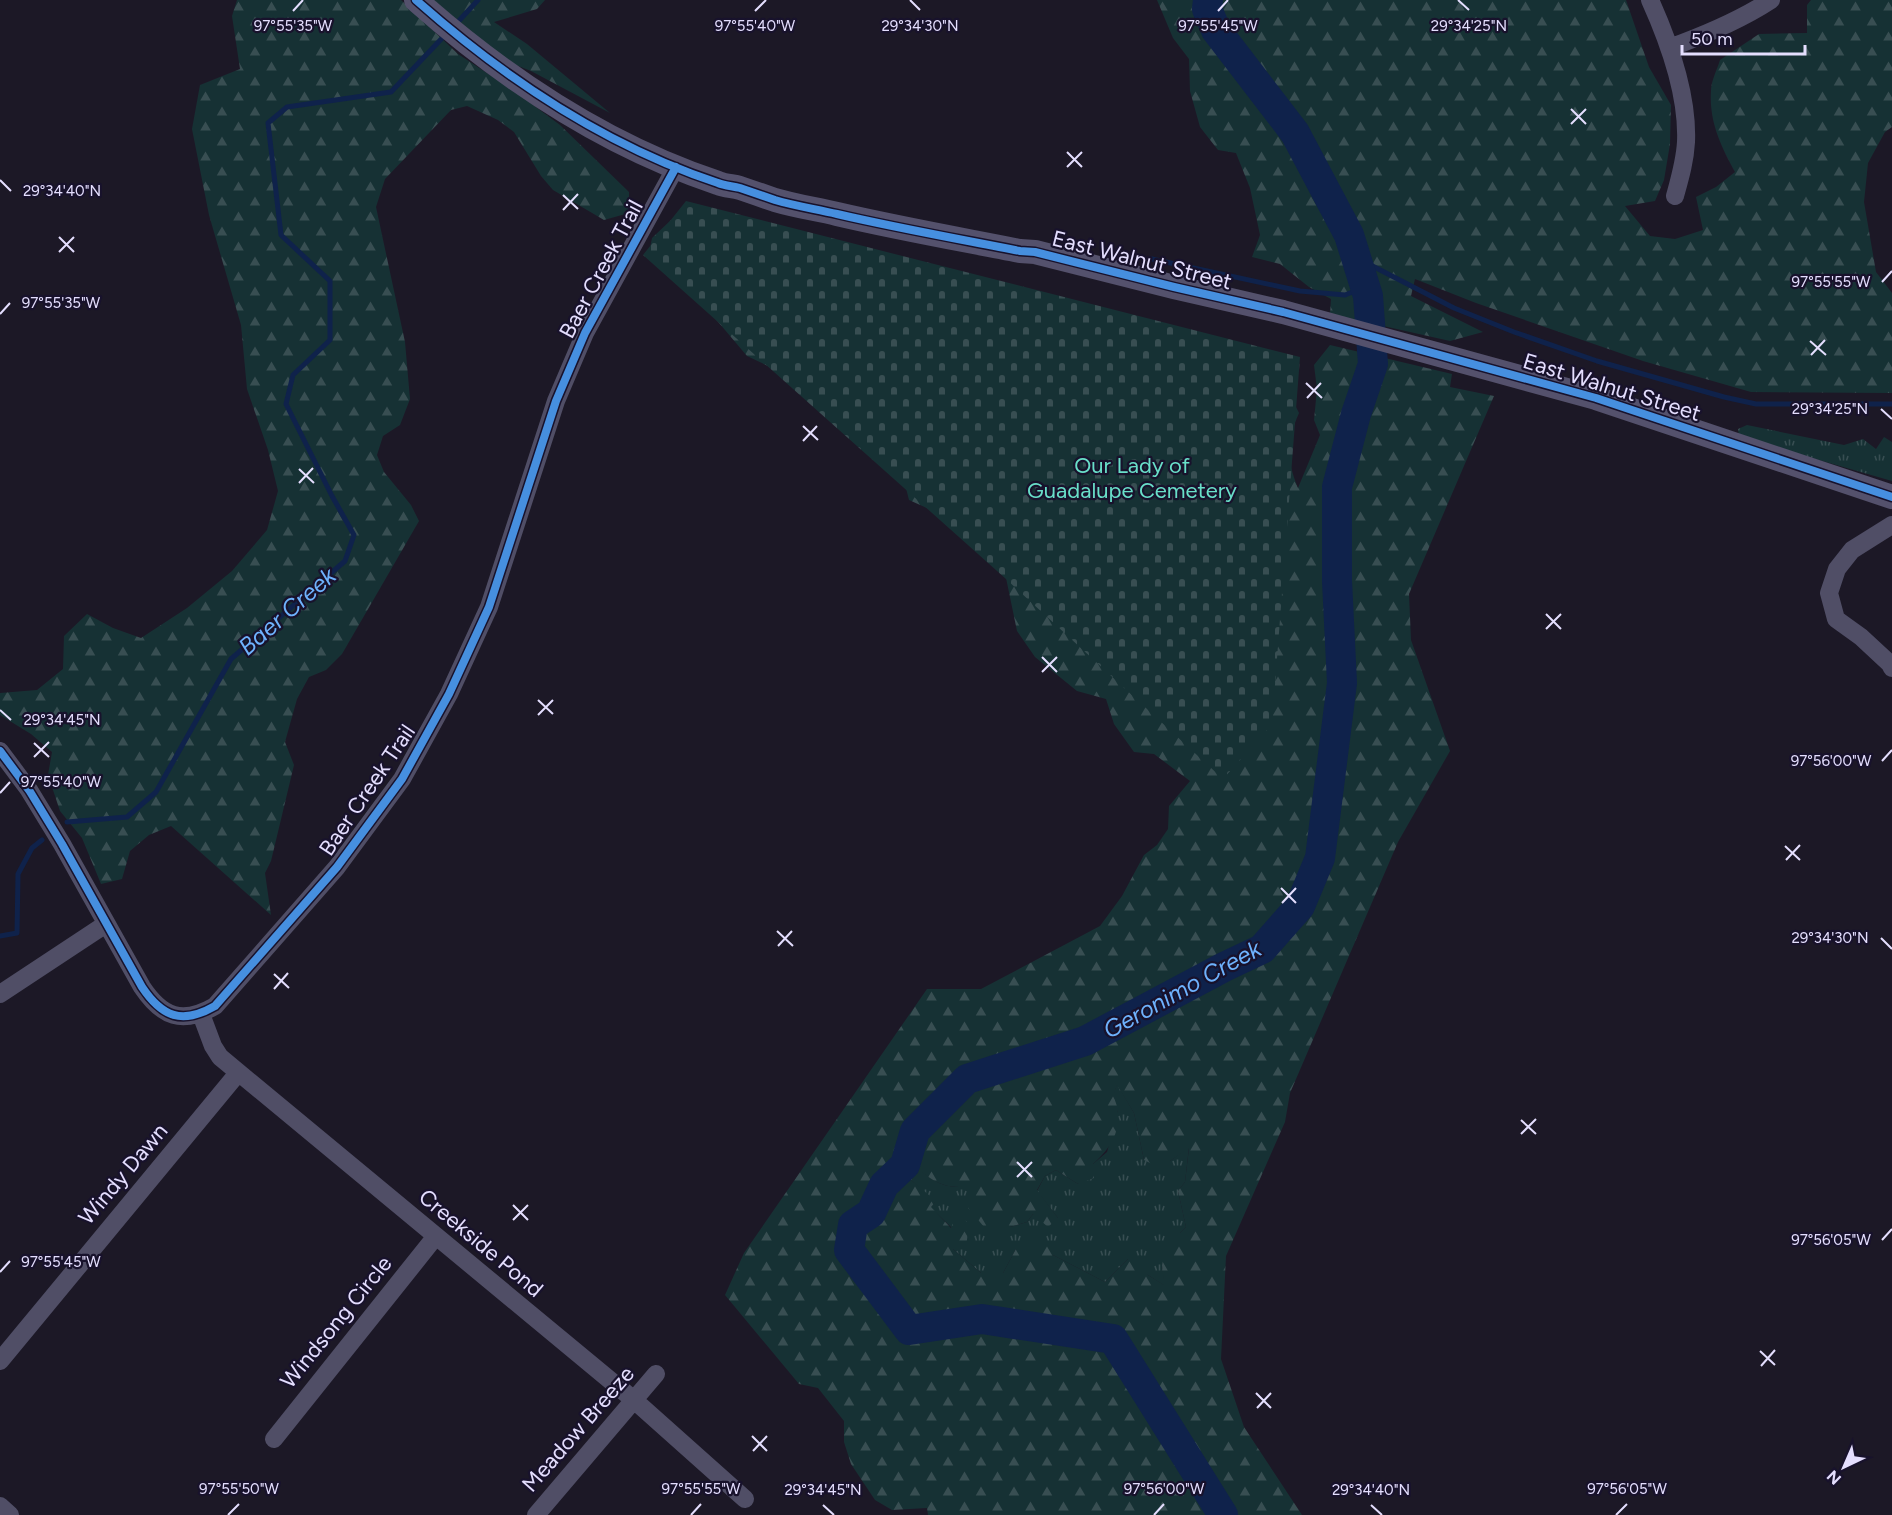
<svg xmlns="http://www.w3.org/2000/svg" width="1892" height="1515" viewBox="0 0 1892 1515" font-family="Figtree,sans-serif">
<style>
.grass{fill:url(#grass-tufts)}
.forest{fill:url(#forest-firs);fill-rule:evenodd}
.cemetery{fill:url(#cemetery-stones)}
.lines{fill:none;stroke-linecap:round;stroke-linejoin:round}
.stream{stroke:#0f224b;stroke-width:5}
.river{stroke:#0f224b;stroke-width:30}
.street{stroke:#504e66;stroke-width:18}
.secondary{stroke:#54516c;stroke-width:24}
.cycleway-casing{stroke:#18122c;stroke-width:11}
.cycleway{stroke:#468fdf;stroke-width:8}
.ticks{fill:none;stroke:#e4defe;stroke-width:2}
.labels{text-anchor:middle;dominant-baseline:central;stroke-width:4.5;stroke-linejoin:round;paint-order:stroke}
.street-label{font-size:22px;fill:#e4defe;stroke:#18122c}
.park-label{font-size:22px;fill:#69dfc9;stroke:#18122c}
.water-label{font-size:24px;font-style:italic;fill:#6eb2fd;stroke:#18122c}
.ticks-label{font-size:15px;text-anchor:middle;fill:#e4defe;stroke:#18122c;stroke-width:4.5;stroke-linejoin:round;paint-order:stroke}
</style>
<defs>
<pattern id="grass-tufts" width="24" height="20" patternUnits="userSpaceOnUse" patternTransform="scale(1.5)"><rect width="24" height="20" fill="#163134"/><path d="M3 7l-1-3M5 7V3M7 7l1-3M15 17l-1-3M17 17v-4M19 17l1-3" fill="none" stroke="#384e52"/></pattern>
<pattern id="forest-firs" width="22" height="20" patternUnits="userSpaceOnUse" patternTransform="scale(1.5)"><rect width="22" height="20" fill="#163134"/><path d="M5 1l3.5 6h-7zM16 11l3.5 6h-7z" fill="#384e52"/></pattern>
<pattern id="cemetery-stones" width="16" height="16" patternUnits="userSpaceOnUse" patternTransform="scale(1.5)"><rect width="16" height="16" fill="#163134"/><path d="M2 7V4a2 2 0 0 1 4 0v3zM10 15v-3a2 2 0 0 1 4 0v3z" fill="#384e52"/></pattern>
</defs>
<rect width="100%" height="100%" fill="#1c1826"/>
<path class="grass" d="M1747 425 1844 445 1863 439 1876 449 1884 437 1892 442V481L1739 437 1738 429Z
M1117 1084 1134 1113 1144 1160 1170 1161 1189 1147 1185 1182 1178 1191 1186 1227 1180 1233 1162 1265 1165 1286 1148 1275 1128 1259 1105 1282 1053 1255 1016 1249 1003 1273H981L953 1249 952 1228 930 1207 935 1202 910 1179 913 1165C936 1182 940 1188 969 1187L1010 1227 1027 1222 1033 1214 1058 1218 1037 1191 1045 1176 1056 1170 1078 1184 1093 1164 1107 1152 1118 1113 1113 1096Z"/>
<path class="forest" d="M237 0H401L458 54 517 93 560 125 629 192V213L604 220 553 190 541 176 514 132 498 120 467 106 451 110 385 179 376 207 405 342 410 399 400 425 383 436 377 455 384 472 411 505 419 521 342 654 326 670 309 677 297 699 285 742 294 765 271 861 265 873 271 915 171 826 149 835 130 851 122 879 101 884 82 838 60 811 48 775 52 752 31 734 0 715V693L37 690 63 669 64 636 87 614 113 628 141 638 187 608 232 571 267 530 278 491 268 450 247 389 241 325 209 215 192 129 200 85 240 69 232 16Z
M433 0H545L537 9 494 22 527 44 610 113 531 71 508 62Z
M1157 0H1626L1649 67 1671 105 1670 144 1664 180 1655 201 1625 206 1650 236 1675 239 1703 230 1696 197 1716 187 1735 172C1721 146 1709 122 1711 91 1711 81 1717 70 1720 60L1759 34 1807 33V5L1811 0H1892V127L1885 132 1868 163 1864 202 1876 272 1892 293V393L1751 392 1643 361 1476 303 1415 279 1411 296 1483 332 1450 341 1330 314 1331 299 1309 287 1280 264 1252 257 1260 235 1250 188 1236 153 1218 150 1200 127 1190 91 1189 59 1173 38Z
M671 220 1289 393 1299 413C1286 443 1286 458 1298 488L1320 435 1314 420 1317 389 1314 365 1330 345 1452 374 1450 387 1494 396 1409 594 1411 640 1450 751 1398 842 1290 1093 1285 1122 1226 1256 1221 1359 1244 1427 1302 1515H928L927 1508 892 1510 875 1500 851 1464 844 1442V1421L818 1388 799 1384 725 1295 744 1253 927 989H981L1100 926 1122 896 1144 855 1157 845 1168 829 1169 806 1190 781 1154 754 1134 752 1114 724 1106 699 1077 691 1035 657 1017 631 1005 573 929 509 909 500 904 480 768 366 747 356 714 317 649 253 652 238ZM1117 1085 1134 1113 1144 1160 1158 1167 1170 1161 1189 1148 1185 1182 1178 1191 1186 1227 1180 1233H1170L1162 1265 1164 1285 1148 1275 1141 1255 1128 1259 1105 1282 1053 1255 1044 1240 1016 1249 1003 1273H981L953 1249 966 1247 969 1224 957 1212 951 1228 931 1207 936 1201 910 1179 913 1166C936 1182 940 1188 969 1187L968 1208 985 1228 1010 1227 1027 1222 1033 1214 1048 1227 1058 1218 1037 1190 1045 1176 1056 1170 1078 1184 1094 1178 1093 1164C1108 1151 1120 1134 1118 1113 1117 1099 1111 1101 1117 1085Z"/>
<path class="cemetery" d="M686 201 1300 357 1272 724 1223 779 1006 579 643 255Z"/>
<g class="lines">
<path class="stream" d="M456 24 478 0
M1355 257 1454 308 1514 332 1597 361 1724 397 1756 404H1892
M1152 259 1300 291 1345 295 1365 287
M67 822 127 817 156 792 231 659 345 561 354 535 332 496 286 404 293 375 330 340V281L281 235 268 123 287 107 391 92 447 33
M0 936 17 933 18 874 32 848 42 840"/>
<path class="river" d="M1208 0 1207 9 1216 30 1295 133 1349 235 1368 296 1373 364 1356 414 1337 487V581L1342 683 1320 858 1300 906 1262 949 1224 967 1085 1041 967 1079 915 1131 905 1165 884 1185 871 1213 853 1225 849 1250 909 1330 982 1319 1113 1339 1223 1515"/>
<path class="street" d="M1650 0C1669 42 1688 96 1686 142 1685 161 1680 178 1675 196
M1669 48C1705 35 1739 21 1771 0
M1892 525 1852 550 1837 569 1829 593 1836 619 1861 637 1890 664 1892 668
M0 751 29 790 62 844 142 987C162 1017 182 1025 215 1006L337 867 402 779 449 694 489 607 556 401 585 333 676 167
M0 994 106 924
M201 1014 213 1046 220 1057 634 1400 745 1499
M0 1361 238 1073
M274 1439 436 1236
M0 1506 10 1515
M536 1515 656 1374"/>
<path class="secondary" d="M416 0C504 78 606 146 718 183 725 186 733 186 740 188 752 192 763 196 775 200 795 206 816 209 837 214 897 228 959 239 1020 251L1035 252 1174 287 1283 312 1596 398 1892 497"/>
<defs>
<path id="cycleway" d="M416 0C504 78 606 146 718 183 725 186 733 186 740 188 752 192 763 196 775 200 795 206 816 209 837 214 897 228 959 239 1020 251L1035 252 1174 287 1283 312 1596 398 1892 497
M0 751 29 790 62 844 142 987C162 1017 182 1025 215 1006L337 867 402 779 449 694 489 607 556 401 585 333 676 167"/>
</defs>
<use href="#cycleway" class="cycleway-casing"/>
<use href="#cycleway" class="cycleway"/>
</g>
<path class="ticks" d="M910 0 920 10M1458 0 1469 10M293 11 303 0M755 11 766 0M1218 11 1228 0M1571 109 1586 124M1571 124 1586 109M1067 152 1082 167M1067 167 1082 152M0 180 11 191M563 195 578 209M563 210 578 194M59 237 74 252M59 252 74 237M1882 282 1892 271M0 314 10 303M1810 341 1826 355M1811 355 1825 340M1306 383 1322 398M1307 398 1321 383M1881 409 1892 419M803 426 818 440M803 441 817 426M299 469 314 483M299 483 313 468M1546 614 1561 629M1546 629 1561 614M1042 657 1057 672M1042 672 1057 657M538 700 553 714M0 710 11 720M538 715 553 700M34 743 49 757M34 757 49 742M1882 761 1892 750M0 793 10 782M1785 846 1800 860M1786 860 1800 845M1281 888 1296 903M1282 903 1296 888M777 931 793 946M1881 938 1892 949M778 946 792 931M274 974 289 988M274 989 288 973M1521 1120 1536 1134M1521 1134 1536 1119M1017 1162 1032 1177M1017 1177 1032 1162M513 1205 528 1220M513 1220 528 1205M1882 1240 1892 1229M0 1272 10 1261M1760 1351 1775 1365M1761 1366 1775 1350M1256 1393 1271 1408M1257 1408 1271 1393M752 1436 767 1451M753 1451 767 1436M823 1505 834 1515M1371 1505 1382 1515M228 1515 239 1504M691 1515 701 1504M1154 1515 1164 1504M1616 1515 1627 1504"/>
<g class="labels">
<g class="street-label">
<text transform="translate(1142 260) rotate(14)">East Walnut Street</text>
<text transform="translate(601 269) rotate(-62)">Baer Creek Trail</text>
<text transform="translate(1612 387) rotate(17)">East Walnut Street</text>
<text transform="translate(367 790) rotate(-56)">Baer Creek Trail</text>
<text transform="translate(123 1174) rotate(-50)">Windy Dawn</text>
<text transform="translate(481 1243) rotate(40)">Creekside Pond</text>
<text transform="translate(336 1322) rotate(-51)">Windsong Circle</text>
<text transform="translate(578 1429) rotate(-49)">Meadow Breeze</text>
</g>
<g class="park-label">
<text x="1132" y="465">Our Lady of<tspan x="1132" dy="25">Guadalupe Cemetery</tspan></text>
</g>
<g class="water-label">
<text transform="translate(287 611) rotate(-41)">Baer Creek</text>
<text transform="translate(1182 989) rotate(-29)">Geronimo Creek</text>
</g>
</g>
<g class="ticks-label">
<text x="1469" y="31">29°34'25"N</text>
<text x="920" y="31">29°34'30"N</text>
<text x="293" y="31">97°55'35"W</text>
<text x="755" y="31">97°55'40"W</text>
<text x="1218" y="31">97°55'45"W</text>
<text x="62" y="196">29°34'40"N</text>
<text x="1831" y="287">97°55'55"W</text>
<text x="61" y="308">97°55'35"W</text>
<text x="1830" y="414">29°34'25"N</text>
<text x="62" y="725">29°34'45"N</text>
<text x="1831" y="766">97°56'00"W</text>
<text x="61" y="787">97°55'40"W</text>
<text x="1830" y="943">29°34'30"N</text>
<text x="1831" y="1245">97°56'05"W</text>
<text x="61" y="1267">97°55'45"W</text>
<text x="239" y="1494">97°55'50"W</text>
<text x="701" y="1494">97°55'55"W</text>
<text x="1164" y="1494">97°56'00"W</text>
<text x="1627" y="1494">97°56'05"W</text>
<text x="823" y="1495">29°34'45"N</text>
<text x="1371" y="1495">29°34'40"N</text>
</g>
<g transform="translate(1844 1467) rotate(224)" stroke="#18122c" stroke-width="4.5" paint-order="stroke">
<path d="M0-4.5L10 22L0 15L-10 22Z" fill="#e4defe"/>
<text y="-9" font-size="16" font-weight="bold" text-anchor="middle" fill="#e4defe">N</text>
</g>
<path d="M1682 45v9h123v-9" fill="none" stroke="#e4defe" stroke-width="3"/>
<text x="1691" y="45" font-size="18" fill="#e4defe" stroke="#18122c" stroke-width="4.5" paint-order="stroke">50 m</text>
</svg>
